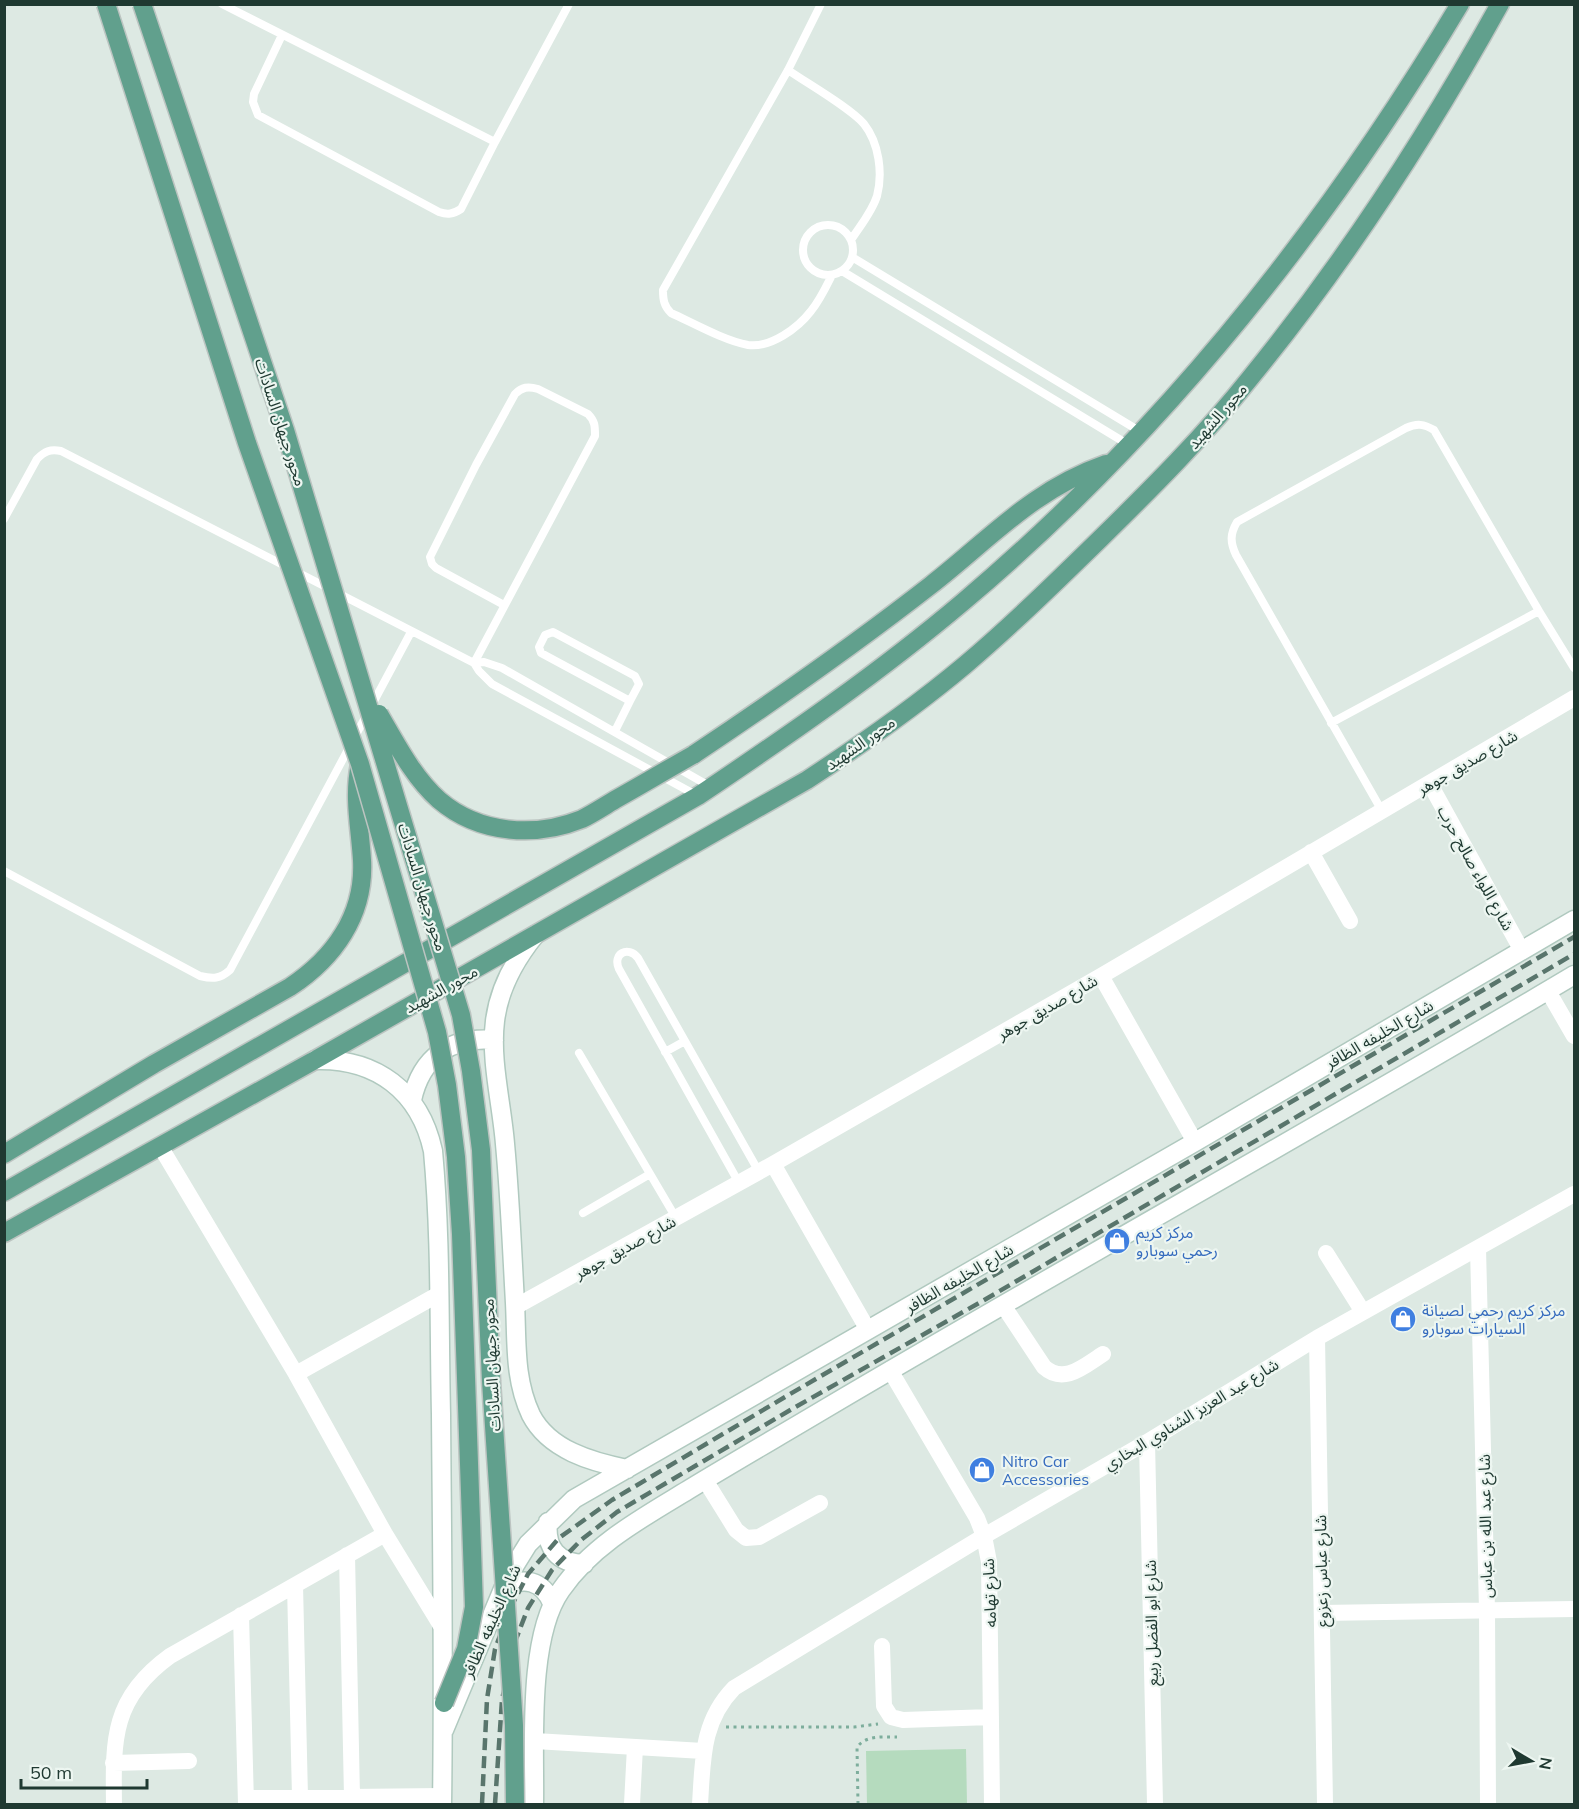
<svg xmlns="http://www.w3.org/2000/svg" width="1579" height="1809" viewBox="0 0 1579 1809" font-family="Mulish,'Noto Sans Arabic',sans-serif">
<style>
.green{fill:#b5dbbe}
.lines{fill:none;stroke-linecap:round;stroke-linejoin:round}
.secondary-casing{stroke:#b0c9bf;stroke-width:21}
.primary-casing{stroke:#bcc4c1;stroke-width:21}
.path{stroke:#7dad9c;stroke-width:3;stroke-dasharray:3 4.5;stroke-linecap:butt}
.lane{stroke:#fff;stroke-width:8}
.street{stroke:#fff;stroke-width:16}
.secondary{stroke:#fff;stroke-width:18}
.primary{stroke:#61a08d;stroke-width:18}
.rail{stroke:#59756c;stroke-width:4.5;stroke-dasharray:12 6;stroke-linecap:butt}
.primary-bridge-casing{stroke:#bcc4c1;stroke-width:21;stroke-linecap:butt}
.primary-bridge{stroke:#61a08d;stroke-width:18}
.labels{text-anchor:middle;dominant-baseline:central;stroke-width:4.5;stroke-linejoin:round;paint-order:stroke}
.street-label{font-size:16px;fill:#1f3931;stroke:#edf6f1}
.shop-label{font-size:16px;fill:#366cbe;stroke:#edf6f1;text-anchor:start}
</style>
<rect width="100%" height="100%" fill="#dde9e3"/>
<path class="green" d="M966 1749 967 1804H867L866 1751Z"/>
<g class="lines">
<defs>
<path id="secondary" d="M535 935C514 961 499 988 495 1021 490 1060 502 1105 505 1144 510 1197 512 1250 515 1303 517 1342 514 1379 531 1415 549 1450 592 1462 627 1469
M315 1060C376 1058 420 1091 433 1151 441 1238 439 1327 441 1414 442 1544 444 1674 442 1804
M412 1100C421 1058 450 1036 494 1040
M548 1522C545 1548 558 1563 584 1564
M503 1589C523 1575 543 1581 552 1603
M444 1730 503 1589 515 1565 528 1544 574 1499 1195 1142 1574 920
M534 1804C535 1746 527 1638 561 1590 592 1545 642 1518 688 1490 734 1462 781 1435 828 1407 1075 1261 1327 1122 1574 975"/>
<path id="primary" d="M693 755C774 701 854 645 931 585 990 539 1032 490 1106 464
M4 1154 154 1064 290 987C334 958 365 915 362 860 360 827 353 797 360 764
M4 1192 698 796C789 735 879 673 963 602 1163 433 1326 228 1460 4
M4 1233 315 1060 807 780C862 744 915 707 965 665 1012 625 1056 582 1100 539 1153 487 1205 435 1251 377 1345 262 1428 134 1500 4"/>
</defs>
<use href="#secondary" class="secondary-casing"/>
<use href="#primary" class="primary-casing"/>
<path class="path" d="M726 1727H854L878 1724
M858 1804 857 1747C867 1735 881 1737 897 1737"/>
<path class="lane" d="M222 4 495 142 569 4
M821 4 788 70 663 290C663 300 664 306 671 313 693 323 725 341 748 345 771 348 798 328 811 311 820 300 826 287 832 275
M282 35 254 94 253 102 258 115 439 212C448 215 453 214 461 209L495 142
M788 70C808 84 849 107 864 124 879 143 883 173 877 196 872 212 860 226 851 240
M803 250a25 25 0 1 1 50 0a25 25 0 1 1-50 0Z
M852 257 1141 432
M842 271 1129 445
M4 519 37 459C45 451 50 449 61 451L474 663 484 662 502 668 711 787
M553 632 635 676 639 684 630 701 541 653 539 647 545 635Z
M474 663 595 436C595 426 595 421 588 414L538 389C528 386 522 387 515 394L476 465 430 557 432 564 436 568 504 605
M474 663 479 671 492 684 696 795
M1331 723 1539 611
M615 731 630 701
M1382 811 1236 555C1230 542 1230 534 1237 522L1406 428C1417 423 1424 424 1434 430L1539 611 1574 668
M4 871 200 976C213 979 220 979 230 970L411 632
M665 1052 685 1041
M579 1053 676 1218
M739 1183 619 969C612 954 628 945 638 958L759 1172
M583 1213 650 1174"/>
<path class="street" d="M1430 784 1522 951
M1311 852 1350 921
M1101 976 1195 1142
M1548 991 1574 1036
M160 1146 296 1374 385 1534 443 1629
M773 1164 868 1330
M1478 1248 1487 1610 1488 1804
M1326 1253 1363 1312
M1003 1305 1044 1367C1064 1385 1084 1366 1103 1354
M515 1307 773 1164 1101 976 1574 698
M1317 1338 1325 1804
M890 1370 977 1518 984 1536 989 1562 992 1804
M296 1374 439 1294
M1147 1442 1155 1804
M705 1480 736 1530 746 1538 759 1537 820 1503
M347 1555 352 1797
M295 1585 300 1797
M1322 1613 1574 1609
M241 1615 246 1804
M882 1646 884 1706 891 1717 903 1720 991 1717
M535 1741 703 1751
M113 1763 189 1761
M246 1798 442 1796
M114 1804C113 1739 112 1698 170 1656L385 1534
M632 1804 635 1747
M700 1804C703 1761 701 1722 734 1688L984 1536 1147 1442 1317 1338 1574 1194"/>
<use href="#secondary" class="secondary"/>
<use href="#primary" class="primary"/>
<path class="rail" d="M482 1804 487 1699 495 1649 510 1609 528 1574 559 1538 612 1500 785 1397 1574 937
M495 1804 502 1700 513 1647 528 1608 552 1570 581 1540 617 1512 792 1409 986 1299 1574 954"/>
<defs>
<path id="primary-bridge" d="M106 4 247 443 360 764 437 1032 447 1085 456 1157 461 1234 474 1607 466 1649 444 1703
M142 4 285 430 461 1015 471 1071 481 1150 491 1381 514 1725 515 1804
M379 714C396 743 413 777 439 800 479 834 535 838 582 819 594 813 606 805 618 798 643 784 668 769 693 755"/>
</defs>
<use href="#primary-bridge" class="primary-bridge-casing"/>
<use href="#primary-bridge" class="primary-bridge"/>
</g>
<defs>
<symbol id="shop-disc" viewBox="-11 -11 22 22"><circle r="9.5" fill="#3f7fe0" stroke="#edf6f1"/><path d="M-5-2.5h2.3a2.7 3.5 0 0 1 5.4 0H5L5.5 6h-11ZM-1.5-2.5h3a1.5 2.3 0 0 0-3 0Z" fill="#fff"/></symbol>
</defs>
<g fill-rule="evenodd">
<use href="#shop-disc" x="1102" y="1226" width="30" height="30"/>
<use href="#shop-disc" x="1388" y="1304" width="30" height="30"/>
<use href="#shop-disc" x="967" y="1455" width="30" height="30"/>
</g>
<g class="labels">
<g class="street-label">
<text transform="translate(1217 416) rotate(-49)">محور الشهيد</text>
<text transform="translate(281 422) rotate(72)">محور جيهان السادات</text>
<text transform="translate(860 743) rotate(-35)">محور الشهيد</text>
<text transform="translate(1467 762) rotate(-30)">شارع صديق جوهر</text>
<text transform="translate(1476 868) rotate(61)">شارع اللواء صالح حرب</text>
<text transform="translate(423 887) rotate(73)">محور جيهان السادات</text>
<text transform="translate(441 989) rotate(-29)">محور الشهيد</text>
<text transform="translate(1047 1007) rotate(-30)">شارع صديق جوهر</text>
<text transform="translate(1379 1034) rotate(-30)">شارع الخليفه الظافر</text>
<text transform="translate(625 1247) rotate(-29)">شارع صديق جوهر</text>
<text transform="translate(959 1278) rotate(-30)">شارع الخليفه الظافر</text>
<text transform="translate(491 1365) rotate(-93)">محور جيهان السادات</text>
<text transform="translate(1191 1414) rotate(-31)">شارع عبد العزيز الشناوي البخاري</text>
<text transform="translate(1485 1526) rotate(-91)">شارع عبد الله بن عباس</text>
<text transform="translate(1321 1571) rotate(-91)">شارع عباس زعزوع</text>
<text transform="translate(989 1593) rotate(-92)">شارع تهامه</text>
<text transform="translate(491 1621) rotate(-66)">شارع الخليفه الظافر</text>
<text transform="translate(1151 1623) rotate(-91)">شارع ابو الفضل ربيع</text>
</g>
<g class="shop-label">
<text x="1136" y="1232">مركز كريم<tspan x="1136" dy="18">رحمي سوبارو</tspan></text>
<text x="1422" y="1310">مركز كريم رحمي لصيانة<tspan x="1422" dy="18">السيارات سوبارو</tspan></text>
<text x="1002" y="1461">Nitro Car<tspan x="1002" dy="18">Accessories</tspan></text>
</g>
</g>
<rect width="1579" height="1809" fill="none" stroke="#1f3931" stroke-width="12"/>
<g transform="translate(1531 1761) rotate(100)" stroke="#edf6f1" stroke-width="4.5" paint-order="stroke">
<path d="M0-4.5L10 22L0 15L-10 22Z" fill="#1f3931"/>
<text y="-9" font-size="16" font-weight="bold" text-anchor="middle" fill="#1f3931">N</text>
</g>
<path d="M21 1779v9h126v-9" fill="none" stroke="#1f3931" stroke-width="3"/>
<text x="30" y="1779" font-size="18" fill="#1f3931" stroke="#edf6f1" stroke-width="4.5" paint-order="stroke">50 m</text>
</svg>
